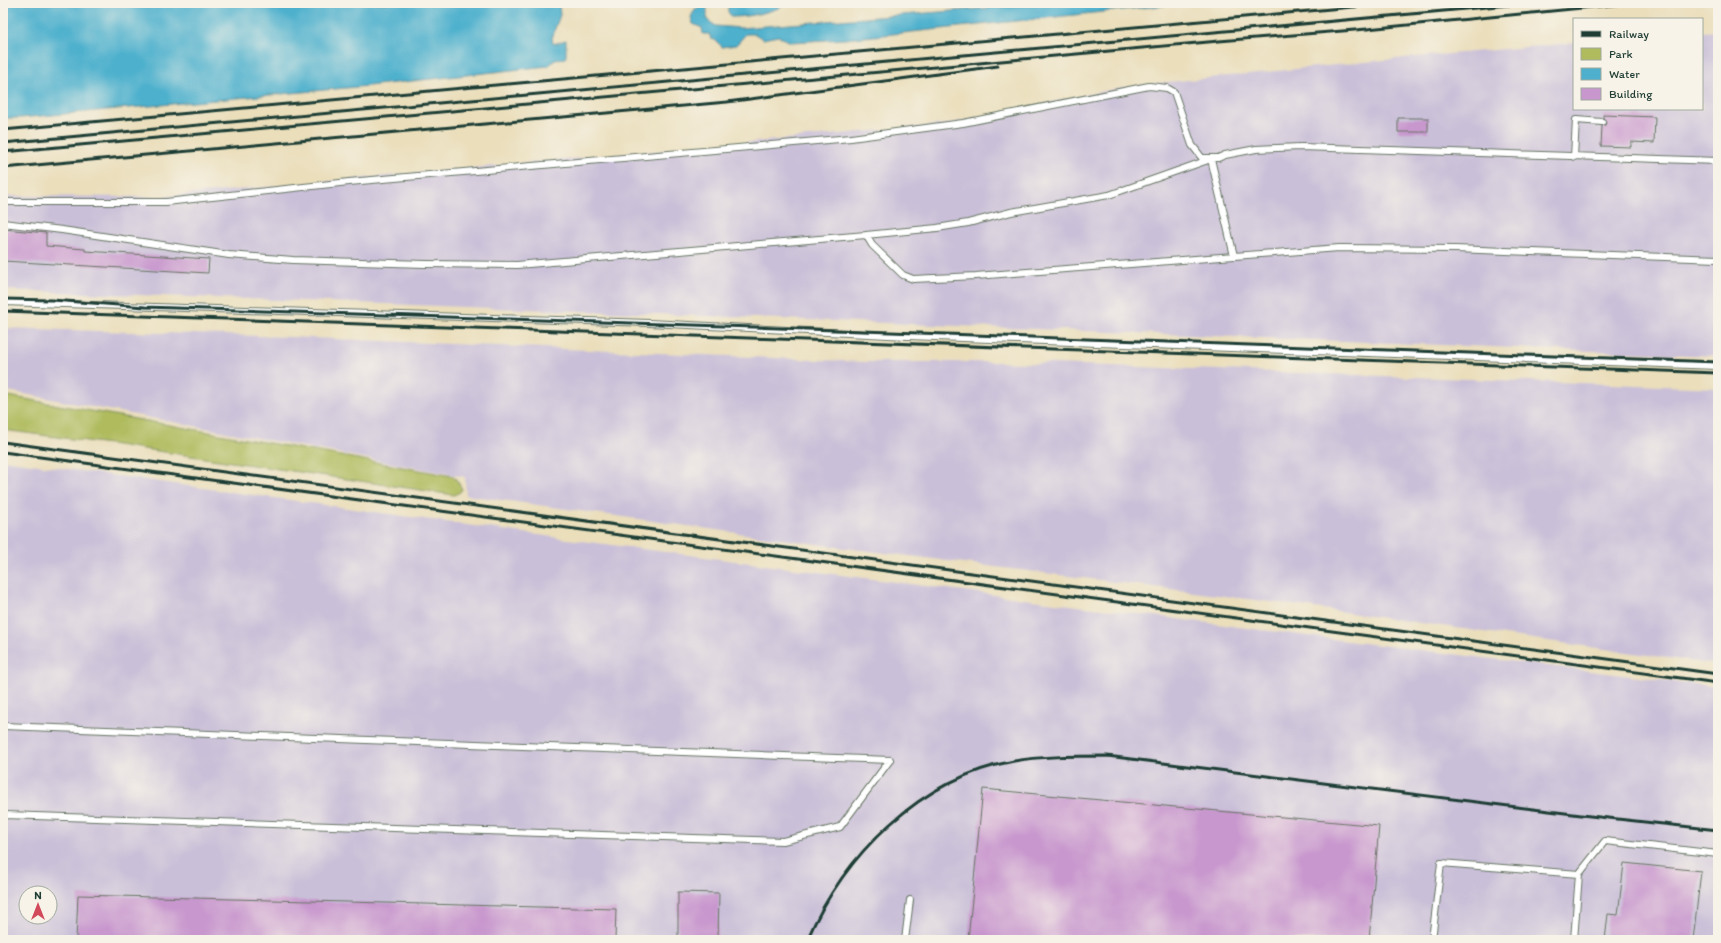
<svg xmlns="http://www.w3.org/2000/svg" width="1721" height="943" viewBox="0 0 1721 943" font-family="Itim,sans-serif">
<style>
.industrial{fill:#c9bfd8;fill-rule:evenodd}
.green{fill:#afbb5d;stroke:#677c48}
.water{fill:#4eb0cd;stroke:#367680}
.building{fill:#c897ce}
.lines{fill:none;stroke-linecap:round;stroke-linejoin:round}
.lane-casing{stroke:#667563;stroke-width:8}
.lane{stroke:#fff;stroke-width:6}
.rail{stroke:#1f3d34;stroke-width:3}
</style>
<rect width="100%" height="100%" fill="#f7f3e8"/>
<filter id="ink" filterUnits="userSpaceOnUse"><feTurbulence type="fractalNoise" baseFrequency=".025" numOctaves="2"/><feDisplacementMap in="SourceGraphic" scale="8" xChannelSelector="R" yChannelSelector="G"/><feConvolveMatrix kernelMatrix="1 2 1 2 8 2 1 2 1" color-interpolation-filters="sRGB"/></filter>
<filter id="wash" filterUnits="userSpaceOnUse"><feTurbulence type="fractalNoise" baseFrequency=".012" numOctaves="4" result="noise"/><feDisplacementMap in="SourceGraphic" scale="16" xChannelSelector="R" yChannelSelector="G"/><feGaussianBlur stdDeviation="0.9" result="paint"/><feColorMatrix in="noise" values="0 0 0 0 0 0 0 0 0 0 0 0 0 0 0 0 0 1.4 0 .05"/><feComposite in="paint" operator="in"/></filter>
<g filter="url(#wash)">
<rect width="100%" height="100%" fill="#eadebb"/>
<path class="industrial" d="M1718 31V356L633 313 3 290V196L160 197 948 124 1129 86 1415 57 1574 43V109H1702V32Z
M3 328 289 337 866 362H997L1718 388V665L1280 603 831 546 466 495 465 477 3 390Z
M3 460 589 542 1331 639 1718 687V940H3ZM26 893H50V917H26Z"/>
<path class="green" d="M3 395 452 476 456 479 462 489 460 492 454 495 117 445 3 430Z"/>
<path class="water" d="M3 3H559L560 15 552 37 553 44 566 40V58L556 59 548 66 368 86 20 118H3Z
M698 3H707V20L716 26 741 28 1051 3H1189L845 39 791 42 778 36 763 39 755 34H746L736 45 722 47 715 40 711 39 709 34H703L702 28 693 24 691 17 695 9 700 7Z
M728 3H788C775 12 748 17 732 17L728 12Z"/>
<g id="blocks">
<path class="building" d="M1603 115 1655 117 1654 143 1631 142V147L1601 146 1602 126 1605 125 1606 122 1603 118Z
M1398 118H1428V132H1398Z
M3 229 46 233V246L85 249V251L209 259 208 273 3 261Z
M983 789 1379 826 1369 940H968Z
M1624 863 1701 871 1693 940H1605L1608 914 1618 915Z
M678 892 719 893 718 940H678Z
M78 895 616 909 615 940H76Z"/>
</g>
</g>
<g filter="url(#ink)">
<use href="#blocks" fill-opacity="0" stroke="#667563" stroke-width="1"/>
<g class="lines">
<defs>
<path id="lane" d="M1574 157 1576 120 1602 122
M3 202H166L349 182 851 138 963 123 1149 86 1167 88 1174 92 1192 145 1202 158H1218L1225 155 1256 149 1301 147 1718 161
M3 223 62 230 229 255 293 260 425 264 517 265 866 235
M1234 256 976 276 913 279 903 275 872 245 866 235 937 228 968 223 1011 212 1109 195 1211 159 1234 256 1339 248 1455 249 1718 259
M3 302 649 323 908 336 1718 366
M3 726 890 760
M3 817 5 815 783 841 840 827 890 760
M1579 874 1605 841 1718 854
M905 940 910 900
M1432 940 1441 863 1579 874 1574 940"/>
</defs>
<use href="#lane" class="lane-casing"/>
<use href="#lane" class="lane"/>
<path class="rail" d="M3 130 1397 3
M3 143 1531 3
M3 152 1219 41 1367 29 1633 3
M3 168 727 102 998 66
M3 299 52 300 145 307 753 327 1718 362
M3 311 1718 373
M3 442 1718 674
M3 452 1718 683
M807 940C844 855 920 778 1014 761 1045 756 1076 756 1107 756L1581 815 1718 830"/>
</g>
</g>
<rect width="1721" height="943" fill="none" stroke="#f7f3e8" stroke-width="16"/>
<rect x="1573" y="18" width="130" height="92" fill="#f7f3e8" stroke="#a1aaa0"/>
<rect x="1581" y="31" width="20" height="6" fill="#1f3d34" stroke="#a1aaa0"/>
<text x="1609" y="38" font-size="12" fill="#1f3d34">Railway</text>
<rect x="1581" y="48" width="20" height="12" fill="#afbb5d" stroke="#a1aaa0"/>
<text x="1609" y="58" font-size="12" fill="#1f3d34">Park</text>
<rect x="1581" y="68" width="20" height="12" fill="#4eb0cd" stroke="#a1aaa0"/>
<text x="1609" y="78" font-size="12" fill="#1f3d34">Water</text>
<rect x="1581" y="88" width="20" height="12" fill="#c897ce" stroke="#a1aaa0"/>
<text x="1609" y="98" font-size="12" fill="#1f3d34">Building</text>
<g transform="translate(38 905)"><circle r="19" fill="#f7f3e8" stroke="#a1aaa0"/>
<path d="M0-3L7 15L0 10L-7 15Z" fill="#d1495b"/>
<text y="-6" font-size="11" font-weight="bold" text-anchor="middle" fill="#1f3d34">N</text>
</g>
</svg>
